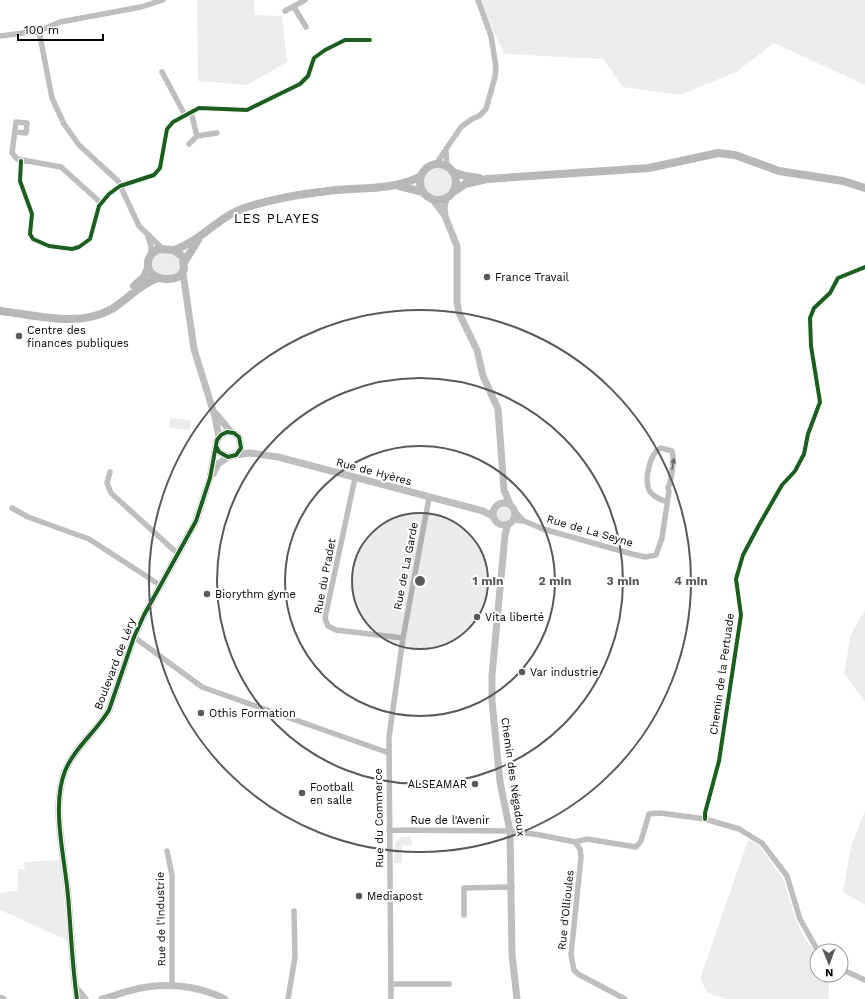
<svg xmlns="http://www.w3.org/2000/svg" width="865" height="999" viewBox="0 0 865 999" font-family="'Work Sans',sans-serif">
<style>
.green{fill:#ececec}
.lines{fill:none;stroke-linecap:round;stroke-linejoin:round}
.minor{stroke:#bebebe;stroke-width:5.5}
.tertiary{stroke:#bebebe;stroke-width:7}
.secondary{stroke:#b8b8b8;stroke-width:8}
.cycleway-casing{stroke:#fff;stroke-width:6}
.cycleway{stroke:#1b5e20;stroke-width:4}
.oneway{fill:#686868}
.ring{fill:none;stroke:#595959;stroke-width:2}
.poi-dot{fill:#595959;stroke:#fff;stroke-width:1.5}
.labels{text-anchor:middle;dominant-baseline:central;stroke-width:4;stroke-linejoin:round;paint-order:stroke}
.poi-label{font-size:11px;fill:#000;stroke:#fff;text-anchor:start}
.street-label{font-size:11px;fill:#000;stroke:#fff}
.quarter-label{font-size:13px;letter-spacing:1px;fill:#000;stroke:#fff}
.centre{fill:#595959;stroke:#fff;stroke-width:2}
.ring-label{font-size:12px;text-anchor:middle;font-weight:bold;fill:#595959;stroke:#fff;stroke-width:4;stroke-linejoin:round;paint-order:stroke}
</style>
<rect width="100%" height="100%" fill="#fff"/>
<path class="green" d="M197 0H254L255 15 282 16 287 62 247 85 198 81Z
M480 0H865V85L774 43 736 72 680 95 623 87 603 59 505 54 479 4Z
M420 182a18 18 0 1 1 36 0a18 18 0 1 1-36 0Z
M154 251 178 252 183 273 163 279 147 265Z
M170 418 191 420 190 430 169 428Z
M493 514a11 11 0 1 1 22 0a11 11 0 1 1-22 0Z
M865 610V702L844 673 851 634Z
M865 811V905L843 892 851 846Z
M411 836 412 845 402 846V863H394L395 844 401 837Z
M748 840 759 845 783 879 796 920 807 942 817 953V975H830L828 999H725L708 993 700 979Z
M61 860 67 940 0 910V894L4 892 17 891 18 869H25L24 862Z"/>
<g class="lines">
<path class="minor" d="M294 7 306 27
M285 11 305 0
M39 31 60 22 141 7 163 0
M0 36 39 31 52 98 64 124 79 145 118 181 139 226 163 249
M162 72 185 115
M191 112 197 136
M15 132 26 133 27 123 16 122 12 153 17 159 61 167 101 203
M189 144 197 136 217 133
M446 151 447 167
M21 161 20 181 32 214 30 234 33 239 49 246 72 249 79 247 90 239 99 206 109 194 120 186 154 175 160 168 167 129 173 122 199 108 247 110 300 84 308 76 314 58 325 50 345 40H370
M436 164 461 127 472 119 479 116 486 109 495 77 496 67 491 36 478 0
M148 237 151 246V255
M110 472 107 483 111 493 178 554
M355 478 325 618 328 626 336 630 403 638
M12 508 28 517 89 539 160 585
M514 520 524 521 516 513
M524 521 543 529 632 554 645 557 656 555 662 538 669 491 668 488C671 482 675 458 672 451L661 448C650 452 644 480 649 490 652 496 661 500 667 502
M134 637 202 687 389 753
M705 819V813L719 761 741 615 736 579 743 555 759 525 782 485 795 471 804 454 808 434 820 402 811 346 810 318 814 308 830 293 838 278 865 267
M389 830 510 831 540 835 575 842 587 839 636 847 641 841 649 814 660 813 705 819 739 829 762 843 787 876 800 919 818 951
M575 842 580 849 581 857 571 955 574 970 578 974 625 999
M167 851 172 875V986
M464 915V888L512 887
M841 969 865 980
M391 984H449
M288 999 295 957 294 911
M391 999 389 737 403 638 429 498"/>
<path class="tertiary" d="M433 200 445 216 457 246V302L459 313 477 350 483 376 498 409 504 490 510 504
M445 216 444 208 446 199
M183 273 194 349 215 417 219 437
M216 414 231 432
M236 455 250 453 278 457 483 511 493 516
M213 474 218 464 228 457
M493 514a11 11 0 1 1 22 0a11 11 0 1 1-22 0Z
M508 524 505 535 492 675V701L500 782 510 831 512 954 517 999
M76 988 85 999
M0 998 3 999
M77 999C72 965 71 930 68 896 65 858 51 807 65 771 75 747 96 732 109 710L134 637 144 615 196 521 210 478 217 440 221 435 227 432 234 433 239 437 241 448 236 455 228 457 219 452 216 446
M102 999C111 997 120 993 129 991 160 982 196 984 225 999"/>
<path class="secondary" d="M420 182a18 18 0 1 1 36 0a18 18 0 1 1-36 0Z
M453 172 465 176 479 178
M399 186 423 192
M455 191 465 184 487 179 649 168 718 153 735 155 779 171 843 181 865 188
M158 249 174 250 183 257 184 269 180 276C170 281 157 280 150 272 145 263 149 254 158 249Z
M174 250C201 241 220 215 247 207 273 199 301 194 328 191 358 187 394 191 421 176
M185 261 198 240
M134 286 144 277 148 268
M0 311C36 315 78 328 112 309 128 299 140 284 158 278"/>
<defs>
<path id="cycleway" d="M21 161 20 181 32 214 30 234 33 239 49 246 72 249 79 247 90 239 99 206 109 194 120 186 154 175 160 168 167 129 173 122 199 108 247 110 300 84 308 76 314 58 325 50 345 40H370
M705 819V813L719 761 741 615 736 579 743 555 759 525 782 485 795 471 804 454 808 434 820 402 811 346 810 318 814 308 830 293 838 278 865 267
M77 999C72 965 71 930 68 896 65 858 51 807 65 771 75 747 96 732 109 710L134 637 144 615 196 521 210 478 217 440 221 435 227 432 234 433 239 437 241 448 236 455 228 457 219 452 216 446"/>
</defs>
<use href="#cycleway" class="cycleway-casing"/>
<use href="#cycleway" class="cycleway"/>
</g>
<defs><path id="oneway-solid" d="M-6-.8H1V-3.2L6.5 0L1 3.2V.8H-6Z"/></defs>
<use class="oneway" href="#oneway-solid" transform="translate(673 464) rotate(-80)"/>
<circle cx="420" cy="581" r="68" fill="#595959" fill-opacity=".12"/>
<g class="ring">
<circle cx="420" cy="581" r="68"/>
<circle cx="420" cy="581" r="135"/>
<circle cx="420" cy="581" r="203"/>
<circle cx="420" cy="581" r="271"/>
</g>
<g class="poi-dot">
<circle cx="487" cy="277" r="4"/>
<circle cx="19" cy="336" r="4"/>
<circle cx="207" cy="594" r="4"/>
<circle cx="477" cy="617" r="4"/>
<circle cx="522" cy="672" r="4"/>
<circle cx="201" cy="713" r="4"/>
<circle cx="475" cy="784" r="4"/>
<circle cx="302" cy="793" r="4"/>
<circle cx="359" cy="896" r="4"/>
</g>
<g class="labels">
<g class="poi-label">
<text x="495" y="277">France Travail</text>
<text x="27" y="330">Centre des<tspan x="27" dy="13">finances publiques</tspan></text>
<text x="215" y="594">Biorythm gyme</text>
<text x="485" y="617">Vita liberté</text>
<text x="530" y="672">Var industrie</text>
<text x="209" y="713">Othis Formation</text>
<text x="467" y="784" text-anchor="end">ALSEAMAR</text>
<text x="310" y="787">Football<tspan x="310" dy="13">en salle</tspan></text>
<text x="367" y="896">Mediapost</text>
</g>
<g class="street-label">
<text transform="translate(374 472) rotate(15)">Rue de Hyères</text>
<text transform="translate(590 531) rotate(16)">Rue de La Seyne</text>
<text transform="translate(406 566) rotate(-79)">Rue de La Garde</text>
<text transform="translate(325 576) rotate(-79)">Rue du Pradet</text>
<text transform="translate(115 664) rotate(-69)">Boulevard de Léry</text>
<text transform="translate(722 674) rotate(-82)">Chemin de la Pertuade</text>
<text transform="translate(513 777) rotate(82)">Chemin des Négadoux</text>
<text transform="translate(379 818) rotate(-91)">Rue du Commerce</text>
<text x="450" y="820">Rue de l'Avenir</text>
<text transform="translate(566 910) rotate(-84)">Rue d'Ollioules</text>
<text transform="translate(161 919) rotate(-91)">Rue de l'Industrie</text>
</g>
<g class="quarter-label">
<text x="277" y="218">LES PLAYES</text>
</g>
</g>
<circle cx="420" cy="581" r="6" class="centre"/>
<g class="ring-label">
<text x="488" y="585">1 min</text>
<text x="555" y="585">2 min</text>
<text x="623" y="585">3 min</text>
<text x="691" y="585">4 min</text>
</g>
<g transform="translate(829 963) rotate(179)"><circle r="19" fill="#ffffff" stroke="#999999"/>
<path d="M0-3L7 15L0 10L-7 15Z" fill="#595959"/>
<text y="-6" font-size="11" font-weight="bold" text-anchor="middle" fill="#000000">N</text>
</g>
<path d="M18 34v6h85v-6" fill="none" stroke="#000000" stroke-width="2"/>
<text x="24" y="34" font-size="12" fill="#000000" stroke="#ffffff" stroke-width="3" paint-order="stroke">100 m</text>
</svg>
